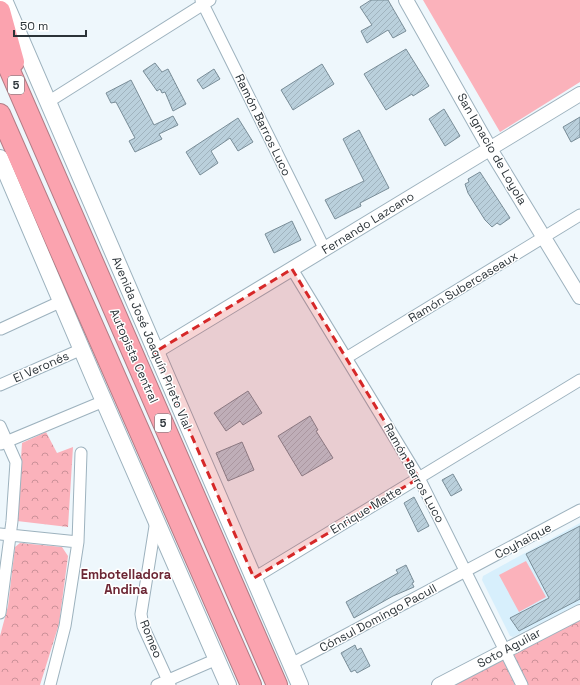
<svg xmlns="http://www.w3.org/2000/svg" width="580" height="685" viewBox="0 0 580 685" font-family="'Space Grotesk',sans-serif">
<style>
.built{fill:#d7effc}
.grass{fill:#fbb2bb}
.park{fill:url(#park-crowns)}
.building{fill:url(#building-hatch);stroke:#798d98}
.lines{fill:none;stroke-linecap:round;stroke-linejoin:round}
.minor-casing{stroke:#9db2be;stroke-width:13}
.tertiary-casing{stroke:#9db2be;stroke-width:16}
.secondary-casing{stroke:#9db2be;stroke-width:18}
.motorway-casing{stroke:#b27c85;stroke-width:22}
.minor{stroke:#fff;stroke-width:11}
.tertiary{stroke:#fff;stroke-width:14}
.secondary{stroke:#fff;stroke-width:16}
.motorway{stroke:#fba3af;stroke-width:20}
.marked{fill:#d62828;fill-opacity:0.2;stroke:#d62828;stroke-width:3;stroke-dasharray:8 5;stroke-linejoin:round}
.labels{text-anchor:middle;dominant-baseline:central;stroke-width:3;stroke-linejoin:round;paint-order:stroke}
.shield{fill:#fff;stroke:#6b7074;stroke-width:1}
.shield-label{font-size:11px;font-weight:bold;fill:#2b3338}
.street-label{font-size:12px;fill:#2b3338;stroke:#fff}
.neighbourhood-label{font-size:13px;font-weight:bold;fill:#6d2735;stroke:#fff}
</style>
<defs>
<pattern id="park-crowns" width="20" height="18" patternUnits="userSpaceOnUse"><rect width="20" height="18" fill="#fbb2bb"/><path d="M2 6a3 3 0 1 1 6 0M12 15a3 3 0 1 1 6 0" fill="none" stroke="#cb9199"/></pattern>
<pattern id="building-hatch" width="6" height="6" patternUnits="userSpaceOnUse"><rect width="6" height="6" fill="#bad0dc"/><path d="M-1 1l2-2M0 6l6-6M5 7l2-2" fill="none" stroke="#a0b3be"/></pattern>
</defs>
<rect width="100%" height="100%" fill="#eef7fc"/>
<path class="built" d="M580 523V603L513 637 510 636 482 580 483 576Z"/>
<path class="grass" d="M423 0H580V82L500 132Z
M526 561 546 597 519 612 499 575Z"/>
<path class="park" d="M46 432 57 453 73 447 68 527 17 521 22 443Z
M20 543 62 547 68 556 59 624 40 685H0V636L8 606 15 547Z
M580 619V685H528L512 654Z
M501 656 515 685H444Z"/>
<path class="building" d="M371 0H388L406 31 393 38 388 30 367 43 361 31 372 25 360 7Z
M406 49 429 86 413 96 412 94 386 110 364 74Z
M155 63 162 72 168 69 186 104 173 111 165 92 162 93 160 89 157 91 143 71Z
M322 64 334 84 293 110 281 90Z
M214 69 220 79 203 89 197 80Z
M131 80 154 125 173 116 178 125 159 134 162 139 135 152 129 141 135 138 116 102 111 103 106 93Z
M444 109 460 136 445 146 429 119Z
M580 117V137L571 142 563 127Z
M238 118 253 142 238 151 230 138 211 151 218 163 200 175 186 152Z
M359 130 389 188 360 203 361 206 335 219 325 200 364 181 343 139Z
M480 172 510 218 500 225 497 223 492 227 485 220 468 193 465 184 469 182 468 179Z
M292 221 301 240 274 253 265 234Z
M248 391 262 413 243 425 240 421 226 431 214 413Z
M310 416 318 430 316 431 333 458 302 476 278 436Z
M242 442 254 470 228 481 216 453Z
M453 474 462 490 451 496 442 480Z
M414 497 429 526 418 532 404 503Z
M580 526V599L519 631 510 618 549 598 526 554Z
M406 565 414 582 412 583 414 587 393 596 354 618 346 602 398 573 396 570Z
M355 645 357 650 361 648 370 666 357 673 355 670 351 672 341 653Z"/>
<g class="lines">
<defs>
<path id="minor" d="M201 0 325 250
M48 102 210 0
M292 269 419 478 522 685
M1 329 62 301
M346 358 580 215
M0 385 82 349
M0 426 16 462 12 521 0 613
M1 444 104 401
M156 520 141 614 143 626 170 685
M0 534 78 542
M254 578 580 380
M291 664 580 510
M50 685 65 626 78 542 81 453
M157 685 217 659"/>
<path id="tertiary" d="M406 0 490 149 580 297
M155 352 580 94
M439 685 580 612"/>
<path id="secondary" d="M4 0 300 685
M0 158 96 383 228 685"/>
<path id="motorway" d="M0 11 14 62
M0 48 277 685
M0 114 251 685"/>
</defs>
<use href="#minor" class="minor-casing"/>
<use href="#tertiary" class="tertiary-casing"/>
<use href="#secondary" class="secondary-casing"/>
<use href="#motorway" class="motorway-casing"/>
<use href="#minor" class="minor"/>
<use href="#tertiary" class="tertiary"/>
<use href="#secondary" class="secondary"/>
<use href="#motorway" class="motorway"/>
</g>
<path class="marked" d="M292 269 419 478 254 578 155 352Z"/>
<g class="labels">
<g class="shield">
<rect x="8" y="76" width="16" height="18" rx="3"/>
<rect x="155" y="414" width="16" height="18" rx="3"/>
</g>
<g class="shield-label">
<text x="16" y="85">5</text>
<text x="163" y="423">5</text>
</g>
<g class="street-label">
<text transform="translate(263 125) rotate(64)">Ramón Barros Luco</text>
<text transform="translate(492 149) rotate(60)">San Ignacio de Loyola</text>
<text transform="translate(368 223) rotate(-32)">Fernando Lazcano</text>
<text transform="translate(463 287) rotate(-31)">Ramón Subercaseaux</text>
<text transform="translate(152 343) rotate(67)">Avenida José Joaquín Prieto Vial</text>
<text transform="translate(134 356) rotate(66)">Autopista Central</text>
<text transform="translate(41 367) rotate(-24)">El Veronés</text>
<text transform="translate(414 473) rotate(61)">Ramón Barros Luco</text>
<text transform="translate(366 510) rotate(-31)">Enrique Matte</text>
<text transform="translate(523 541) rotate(-28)">Coyhaique</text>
<text transform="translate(378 618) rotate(-28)">Cónsul Domingo Pacull</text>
<text transform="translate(151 639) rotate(68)">Romeo</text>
<text transform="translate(509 648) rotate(-28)">Soto Aguilar</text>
</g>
<g class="neighbourhood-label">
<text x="126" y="574">Embotelladora<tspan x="126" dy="15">Andina</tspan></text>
</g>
</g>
<path d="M14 30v6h72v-6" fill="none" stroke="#2b3338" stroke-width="2"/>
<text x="20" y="30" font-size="12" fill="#2b3338" stroke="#ffffff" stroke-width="3" paint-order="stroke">50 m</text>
</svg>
